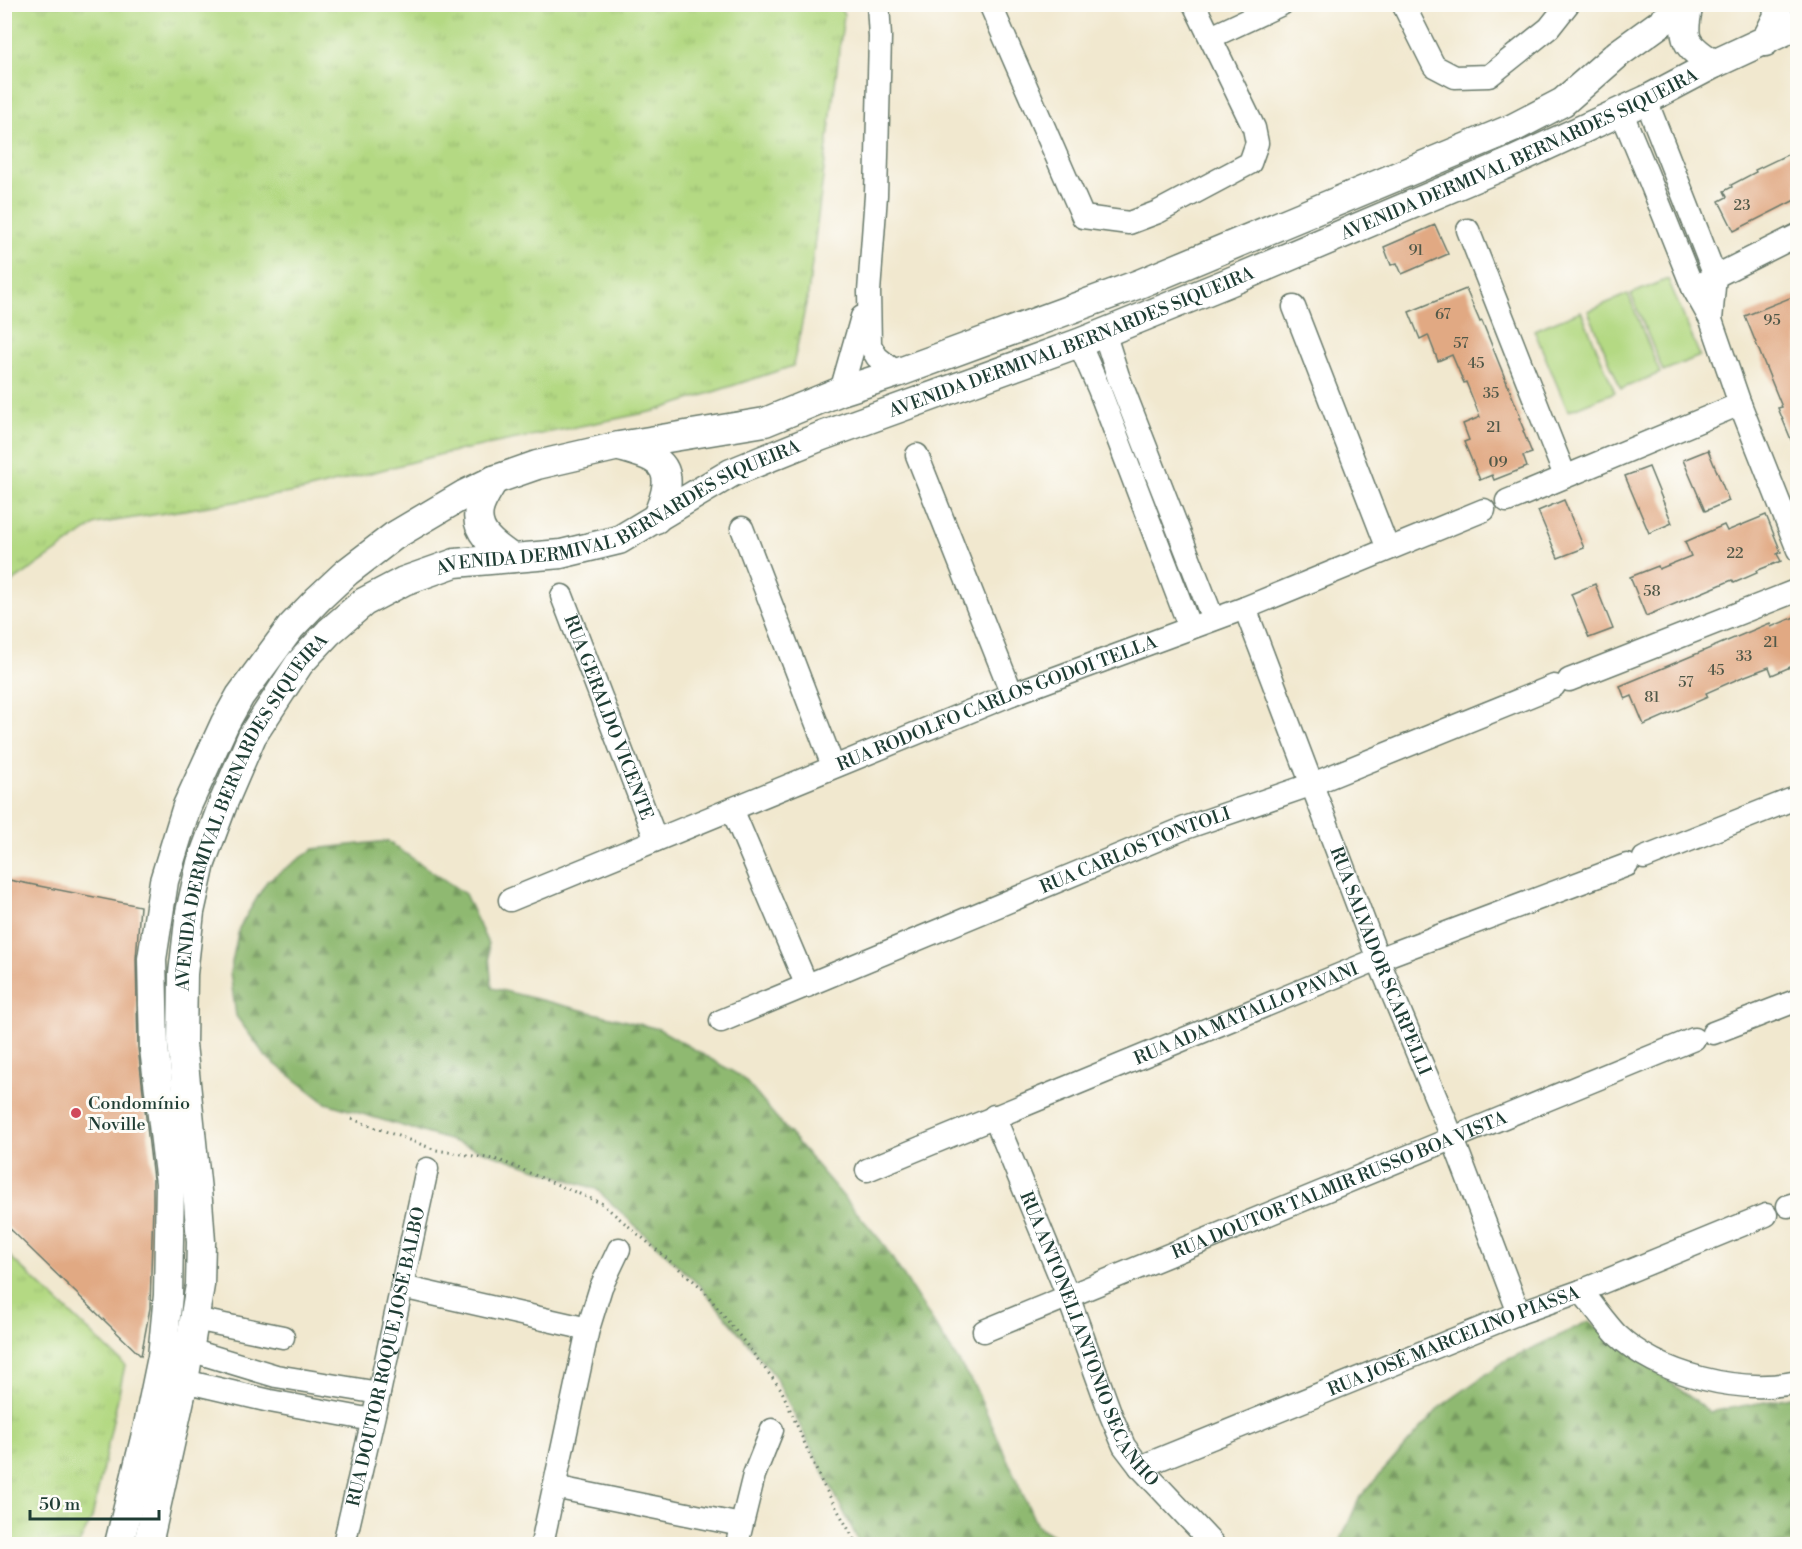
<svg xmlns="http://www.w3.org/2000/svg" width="1802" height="1549" viewBox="0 0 1802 1549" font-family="'Libre Bodoni',serif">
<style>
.grass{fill:url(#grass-tufts);stroke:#6a8b5c;stroke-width:1.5}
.forest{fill:url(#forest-firs);stroke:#577b52;stroke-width:1.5}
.pitch{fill:#b4d983;stroke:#6a8b5c;stroke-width:1.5}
.building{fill:#e1a983}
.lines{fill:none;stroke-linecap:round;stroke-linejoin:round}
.minor-casing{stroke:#68796a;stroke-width:25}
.major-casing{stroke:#68796a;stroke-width:31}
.path{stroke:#68796a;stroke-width:3;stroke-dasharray:1.5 4.5;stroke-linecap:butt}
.minor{stroke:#fff;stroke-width:22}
.major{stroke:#fff;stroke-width:28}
.poi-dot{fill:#d1495b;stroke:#fdfcf7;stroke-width:2}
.labels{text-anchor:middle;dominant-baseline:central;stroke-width:6;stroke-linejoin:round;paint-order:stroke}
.number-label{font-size:15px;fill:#505848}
.street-label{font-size:18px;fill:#1f3d34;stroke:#fdfcf7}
.poi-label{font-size:18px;fill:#1f3d34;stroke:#fdfcf7;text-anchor:start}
</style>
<defs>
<pattern id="grass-tufts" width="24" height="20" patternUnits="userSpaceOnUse" patternTransform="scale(1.5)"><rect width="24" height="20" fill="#b4d983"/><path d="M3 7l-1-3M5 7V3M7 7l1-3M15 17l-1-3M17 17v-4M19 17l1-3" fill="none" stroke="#9abb72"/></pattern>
<pattern id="forest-firs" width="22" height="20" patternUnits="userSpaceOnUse" patternTransform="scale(1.5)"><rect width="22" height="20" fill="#8fb971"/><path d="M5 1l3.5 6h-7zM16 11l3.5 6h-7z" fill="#74985e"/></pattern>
</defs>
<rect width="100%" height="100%" fill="#fdfcf7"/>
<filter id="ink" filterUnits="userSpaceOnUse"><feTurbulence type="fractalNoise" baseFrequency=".0167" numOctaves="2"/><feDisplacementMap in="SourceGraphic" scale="12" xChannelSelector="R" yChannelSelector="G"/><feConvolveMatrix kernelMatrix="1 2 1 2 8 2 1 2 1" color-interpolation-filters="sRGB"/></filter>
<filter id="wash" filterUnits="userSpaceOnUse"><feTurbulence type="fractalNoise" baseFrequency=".008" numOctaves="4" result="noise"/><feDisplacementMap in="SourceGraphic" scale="24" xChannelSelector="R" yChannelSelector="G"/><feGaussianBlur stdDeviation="1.35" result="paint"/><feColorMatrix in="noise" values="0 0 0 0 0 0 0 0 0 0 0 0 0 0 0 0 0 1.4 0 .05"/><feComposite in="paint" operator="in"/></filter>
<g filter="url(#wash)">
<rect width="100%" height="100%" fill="#f1e8cf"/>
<path class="grass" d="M837 4 844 14 808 294 793 366 655 411 442 454 302 491 96 524 5 587V5Z
M4 1251 125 1365 92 1518 79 1544H5Z"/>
<path class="forest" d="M387 841 465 894 488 944 492 988 659 1029 742 1077 881 1241 975 1387 1037 1526 1067 1544H860L774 1375 702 1288 596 1189 462 1144 326 1103 266 1057 236 1016 230 972 239 928 267 881 314 849Z
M1589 1321 1710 1412 1797 1396V1544H1339L1360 1497 1440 1407 1505 1361Z"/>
<path class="pitch" d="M1668 279 1700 356 1663 371 1631 294Z
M1628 294 1660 373 1621 389 1588 311Z
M1581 311 1615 392 1568 411 1534 330Z"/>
<g id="blocks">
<path class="building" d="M1797 150V199L1734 231 1719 201 1727 197 1724 191 1732 187 1731 185 1756 172 1755 170Z
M1435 225 1448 254 1402 274 1397 263 1391 265 1384 247Z
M1466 289 1480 322 1482 321 1521 418H1519L1524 430 1523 431 1532 453 1523 456 1527 467 1494 480 1492 475 1480 480 1464 442 1469 440 1463 424 1480 417 1466 382 1464 383 1452 355 1438 361 1428 335 1420 339 1409 312Z
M1797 295V454L1778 408 1782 407 1745 316Z
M1708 450 1729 501 1705 511 1683 460Z
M1649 467 1672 523 1649 533 1625 476Z
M1564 500 1584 548 1558 558 1538 511Z
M1766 515 1781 552 1777 554 1781 561 1756 571 1757 573 1734 583 1732 580 1646 616 1630 577 1658 566 1659 569 1691 556 1685 542 1724 525 1727 531Z
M1595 584 1613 629 1589 638 1571 594Z
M1797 616V664L1772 675 1769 667 1740 678 1706 693 1708 697 1644 725 1632 696 1625 699 1620 686 1770 623 1771 627Z
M4 879 140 906 136 959 138 1048 153 1179V1203L150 1308 141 1356 4 1223Z"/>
</g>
</g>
<g filter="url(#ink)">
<use href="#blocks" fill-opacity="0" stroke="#68796a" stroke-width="1.5"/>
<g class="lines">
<defs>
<g id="minor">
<path d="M878 4 880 37 876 195 869 292 870 345 877 357 897 373"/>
<path d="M990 4 1083 217 1129 223 1158 212 1250 163 1257 143 1254 128 1194 4"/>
<path d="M1403 4 1434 66 1455 77 1489 76 1549 28 1568 4"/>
<path d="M1211 37 1282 4"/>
<path d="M1646 100 1715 276 1711 320"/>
<path d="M1621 111 1646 171 1693 288 1711 320 1740 404 1798 550"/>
<path d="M1468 230 1565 476"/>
<path d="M1702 283 1798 235"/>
<path d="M1294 307 1388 549"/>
<path d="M1104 332 1118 376 1213 619"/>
<path d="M1079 343 1099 389 1190 628"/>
<path d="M841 391 862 317"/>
<path d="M917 455 1012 694"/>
<path d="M1507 501 1740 404"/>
<path d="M742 528 833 766"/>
<path id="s1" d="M562 596 656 840"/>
<path id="s2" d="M1245 608 1378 959 1453 1139 1519 1313"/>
<path d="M1569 680 1798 590"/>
<path d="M732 809 807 986"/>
<path d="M1644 858 1798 797"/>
<path id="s3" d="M510 900 1012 694 1245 608 1484 510"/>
<path id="s4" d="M721 1021 1185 828 1310 785 1554 686"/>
<path d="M1713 1033 1798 1000"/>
<path id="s5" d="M994 1116 1068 1296 1111 1415 1124 1446 1140 1467 1213 1544"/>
<path id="s6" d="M867 1170 1378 959 1627 865"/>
<path d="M1788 1206 1798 1203"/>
<path d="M402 1287 588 1329"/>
<path d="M1581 1291C1593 1305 1604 1321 1616 1334 1659 1375 1740 1395 1798 1382"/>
<path d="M195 1319 283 1337"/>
<path id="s7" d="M984 1331 1694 1039"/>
<path d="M190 1350 276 1376 379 1393"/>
<path d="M184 1381 270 1401 372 1420"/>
<path id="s8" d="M1140 1467 1519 1313 1581 1291 1766 1215"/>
<path d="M554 1487 741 1525"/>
<path id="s9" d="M344 1544 379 1393 427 1169"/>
<path d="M542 1544 588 1329 601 1287 619 1249"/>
<path d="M737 1544 754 1475 772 1430"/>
</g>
<g id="major">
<path d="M1689 4C1681 39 1684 45 1714 64"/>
<path d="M1765 42 1778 16 1777 4"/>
<path d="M620 447C630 450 642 453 652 458 677 471 664 500 656 519"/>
<path d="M494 480C489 489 481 500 479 510 474 533 496 547 512 558"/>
<path d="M119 1544 147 1430 162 1357 168 1295 170 1183 154 1048 152 959 164 881 187 806 225 723 240 696 291 627 318 599 347 572 394 536 465 494 494 480 537 465 619 446 765 422 841 391 897 373 1139 284 1513 128 1563 102 1619 53 1687 4"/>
<path id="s10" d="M148 1544 184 1381 200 1285 201 1242 198 1201 182 1044 183 974 190 912 201 863 224 801 252 736 299 664 329 632 364 602 404 581 455 563 561 554 619 540 731 473 822 436 1079 343 1227 283 1507 164 1646 100 1714 64 1798 25"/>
</g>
</defs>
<use href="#minor" class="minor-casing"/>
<use href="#major" class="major-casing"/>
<path class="path" d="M352 1119 436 1150 499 1160 601 1203 702 1288 781 1389 822 1483 857 1544"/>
<use href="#minor" class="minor"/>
<use href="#major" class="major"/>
</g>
</g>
<circle class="poi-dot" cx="76" cy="1113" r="6"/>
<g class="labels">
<g class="number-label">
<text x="1742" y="205">23</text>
<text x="1416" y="250">91</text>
<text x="1443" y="314">67</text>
<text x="1772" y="320">95</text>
<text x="1461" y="343">57</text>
<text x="1476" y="363">45</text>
<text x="1491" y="393">35</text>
<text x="1494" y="427">21</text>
<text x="1498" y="462">09</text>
<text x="1735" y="553">22</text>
<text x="1652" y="591">58</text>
<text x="1771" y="642">21</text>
<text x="1744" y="656">33</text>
<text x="1716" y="670">45</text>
<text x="1686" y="682">57</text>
<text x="1652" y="697">81</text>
</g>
<g class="street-label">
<text stroke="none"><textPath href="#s10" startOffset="2248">AVENIDA DERMIVAL BERNARDES SIQUEIRA</textPath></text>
<text stroke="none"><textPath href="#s10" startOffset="1762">AVENIDA DERMIVAL BERNARDES SIQUEIRA</textPath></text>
<text stroke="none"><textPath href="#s10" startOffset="1276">AVENIDA DERMIVAL BERNARDES SIQUEIRA</textPath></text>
<text stroke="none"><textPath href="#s3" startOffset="525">RUA RODOLFO CARLOS GODOI TELLA</textPath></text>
<text stroke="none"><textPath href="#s1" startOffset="130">RUA GERALDO VICENTE</textPath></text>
<text stroke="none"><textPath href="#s10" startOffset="754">AVENIDA DERMIVAL BERNARDES SIQUEIRA</textPath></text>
<text stroke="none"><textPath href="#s4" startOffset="448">RUA CARLOS TONTOLI</textPath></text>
<text stroke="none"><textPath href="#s2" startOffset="378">RUA SALVADOR SCARPELLI</textPath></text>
<text stroke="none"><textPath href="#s6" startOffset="410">RUA ADA MATALLO PAVANI</textPath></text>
<text stroke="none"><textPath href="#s7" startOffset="384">RUA DOUTOR TALMIR RUSSO BOA VISTA</textPath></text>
<text stroke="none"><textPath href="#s5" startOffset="243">RUA ANTONELI ANTONIO SECANHO</textPath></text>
<text stroke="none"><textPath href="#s8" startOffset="338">RUA JOSÉ MARCELINO PIASSA</textPath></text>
<text stroke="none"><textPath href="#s9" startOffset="192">RUA DOUTOR ROQUE JOSÉ BALBO</textPath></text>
</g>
<g class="poi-label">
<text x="88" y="1103">Condomínio<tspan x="88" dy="21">Noville</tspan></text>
</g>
</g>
<rect width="1802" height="1549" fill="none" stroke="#fdfcf7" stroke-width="24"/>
<path d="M30 1510v9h129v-9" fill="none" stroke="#1f3d34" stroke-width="3"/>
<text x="39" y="1510" font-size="18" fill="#1f3d34" stroke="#fdfcf7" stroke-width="4.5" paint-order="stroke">50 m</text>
</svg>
